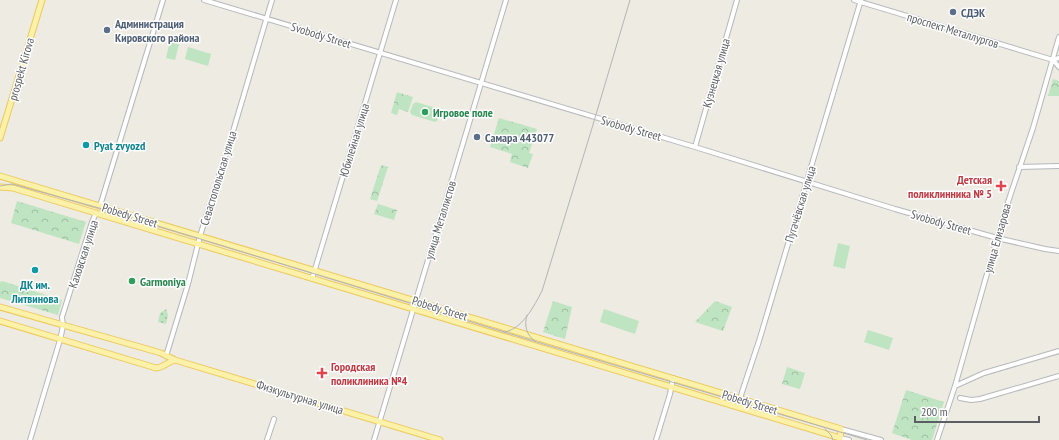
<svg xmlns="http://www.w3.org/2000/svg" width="1059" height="440" viewBox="0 0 1059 440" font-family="'PT Sans Narrow',sans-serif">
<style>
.grass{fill:url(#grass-dots)}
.park{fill:url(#park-crowns)}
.pitch{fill:#bfe4c1}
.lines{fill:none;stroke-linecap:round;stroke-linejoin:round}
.minor-casing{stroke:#b5b8bc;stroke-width:6}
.major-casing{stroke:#ecc95c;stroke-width:7}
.minor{stroke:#fff;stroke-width:4}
.major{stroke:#fcf1a8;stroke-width:5}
.tram{stroke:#b3b4b4;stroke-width:1}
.service-dot{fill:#5c6f8a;stroke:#fff;stroke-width:1.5}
.leisure-dot{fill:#2e9e5b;stroke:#fff;stroke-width:1.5}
.culture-dot{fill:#0f9aa8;stroke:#fff;stroke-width:1.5}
.health-dot{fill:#e0444e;stroke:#fff;stroke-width:1.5}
.labels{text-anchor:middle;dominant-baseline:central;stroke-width:3;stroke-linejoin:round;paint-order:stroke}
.service-label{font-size:12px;font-weight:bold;fill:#4e5e75;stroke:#fff;text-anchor:start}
.street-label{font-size:12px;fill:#5b5e63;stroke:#fff}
.leisure-label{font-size:12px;font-weight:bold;fill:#27864d;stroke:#fff;text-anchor:start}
.culture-label{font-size:12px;font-weight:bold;fill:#0d838f;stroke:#fff;text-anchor:start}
.health-label{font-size:12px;font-weight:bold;fill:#be3a42;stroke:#fff;text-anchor:end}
</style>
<defs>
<pattern id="grass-dots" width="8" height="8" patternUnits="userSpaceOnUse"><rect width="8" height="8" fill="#bfe4c1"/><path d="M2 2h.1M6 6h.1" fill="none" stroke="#9ebca0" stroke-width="1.8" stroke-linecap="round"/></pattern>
<pattern id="park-crowns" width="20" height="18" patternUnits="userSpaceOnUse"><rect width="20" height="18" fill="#bfe4c1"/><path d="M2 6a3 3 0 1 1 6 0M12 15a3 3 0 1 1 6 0" fill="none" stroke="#9ebca0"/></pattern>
</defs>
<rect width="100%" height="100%" fill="#edebe2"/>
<path class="grass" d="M166 309 168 315 166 324 158 322 160 313Z"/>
<path class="park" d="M1053 79 1059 81V96H1048Z
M397 92 413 97 408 112 399 109 397 115 391 113Z
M499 118 537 129 529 153 533 154 528 168 510 162 512 154 490 147Z
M381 165 388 167 377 201 370 199Z
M17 201 86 222 79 244 11 223Z
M378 204 397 210 394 220 374 214Z
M2 281 62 300 58 315 0 298V282Z
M553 301 572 307 565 339 543 332Z
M715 301 732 307 723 331 695 322Z
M787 367 805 373 800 389 782 384Z
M906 390 944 402 932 440H912L892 433Z"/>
<path class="pitch" d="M170 41 179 44 175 60 166 58Z
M188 47 211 54 208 66 185 59Z
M416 102 439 109 440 112 437 121 435 122 412 115 410 112 413 104Z
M838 243 850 246 845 269 833 266Z
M604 309 639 321 635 334 600 322Z
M868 330 893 338 889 350 864 342Z"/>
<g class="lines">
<defs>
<path id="minor" d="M204 0 695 147 895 209 997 238 1045 249 1059 251
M854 0 1053 60 1059 67
M1053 60 1059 58
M695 147 737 0
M1019 167 1059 166
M100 206 163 0
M312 279 396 0
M166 356 188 284 200 236 231 138 272 0
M955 386 984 373 1059 351
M960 398 971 400 980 399 1059 376
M738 407 742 392 759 341 861 0
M841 429 881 440
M840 438 849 440
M30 440 60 340 63 326 62 317 92 222 96 213
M267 440 274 419
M374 440 506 0
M656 440 670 394 673 378
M937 440 955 386 1004 214 1033 128 1059 37"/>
<path id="major" d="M0 138 42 0
M0 176 841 429 840 440
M0 187 13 188 840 438
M0 307 161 353 175 360 440 440
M0 321 156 368C162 368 168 362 175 360"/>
</defs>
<use href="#minor" class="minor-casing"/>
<use href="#major" class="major-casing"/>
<use href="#minor" class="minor"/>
<use href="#major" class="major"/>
<path class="tram" d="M0 186 12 184 99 208 537 342 867 440
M527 315C524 325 526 335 535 341
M504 332C522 330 534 306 542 291L592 128 630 0
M825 429 831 435 833 440"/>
</g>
<g class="service-dot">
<circle cx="953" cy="12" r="4"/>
<circle cx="107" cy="30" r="4"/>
<circle cx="477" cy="137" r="4"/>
</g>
<g class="leisure-dot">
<circle cx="425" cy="112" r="4"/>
<circle cx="132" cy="281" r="4"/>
</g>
<g class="culture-dot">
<circle cx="86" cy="145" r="4"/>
<circle cx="35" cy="270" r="4"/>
</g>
<g class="health-dot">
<path d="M999 180h4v4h4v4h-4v4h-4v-4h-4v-4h4z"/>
<path d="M320 367h4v4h4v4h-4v4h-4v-4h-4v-4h4z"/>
</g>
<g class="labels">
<g class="service-label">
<text x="961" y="12">СДЭК</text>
<text x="115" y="23">Администрация<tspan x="115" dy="14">Кировского района</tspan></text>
<text x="485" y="137">Самара 443077</text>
</g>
<g class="street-label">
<text transform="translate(953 30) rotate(17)">проспект Металлургов</text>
<text transform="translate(321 35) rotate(17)">Svobody Street</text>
<text transform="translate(21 69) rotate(-74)">prospekt Kirova</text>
<text transform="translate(716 73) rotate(-74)">Кузнецкая улица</text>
<text transform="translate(631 128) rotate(16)">Svobody Street</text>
<text transform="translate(354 140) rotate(-73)">Юбилейная улица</text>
<text transform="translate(218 178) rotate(-73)">Севастопольская улица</text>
<text transform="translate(800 204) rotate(-73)">Пугачёвская улица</text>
<text transform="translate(130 215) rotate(17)">Pobedy Street</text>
<text transform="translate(440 220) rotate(-73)">улица Металлистов</text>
<text transform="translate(941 222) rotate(16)">Svobody Street</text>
<text transform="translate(997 238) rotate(-74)">улица Елизарова</text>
<text transform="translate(83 254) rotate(-72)">Каховская улица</text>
<text transform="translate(440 308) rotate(17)">Pobedy Street</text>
<text transform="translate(300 397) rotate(17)">Физкультурная улица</text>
<text transform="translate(750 402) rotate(17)">Pobedy Street</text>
</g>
<g class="leisure-label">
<text x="433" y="112">Игровое поле</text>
<text x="140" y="281">Garmoniya</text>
</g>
<g class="culture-label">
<text x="94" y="145">Pyat zvyozd</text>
<text x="35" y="284" text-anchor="middle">ДК им.<tspan x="35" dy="14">Литвинова</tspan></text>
</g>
<g class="health-label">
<text x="992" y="179">Детская<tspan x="992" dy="14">поликлинника № 5</tspan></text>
<text x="331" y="366" text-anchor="start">Городская<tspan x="331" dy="14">поликлиника №4</tspan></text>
</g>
</g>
<path d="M915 416v6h124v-6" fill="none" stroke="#5b5e63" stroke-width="2"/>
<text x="921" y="416" font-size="12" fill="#5b5e63" stroke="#ffffff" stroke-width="3" paint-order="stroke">200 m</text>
</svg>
